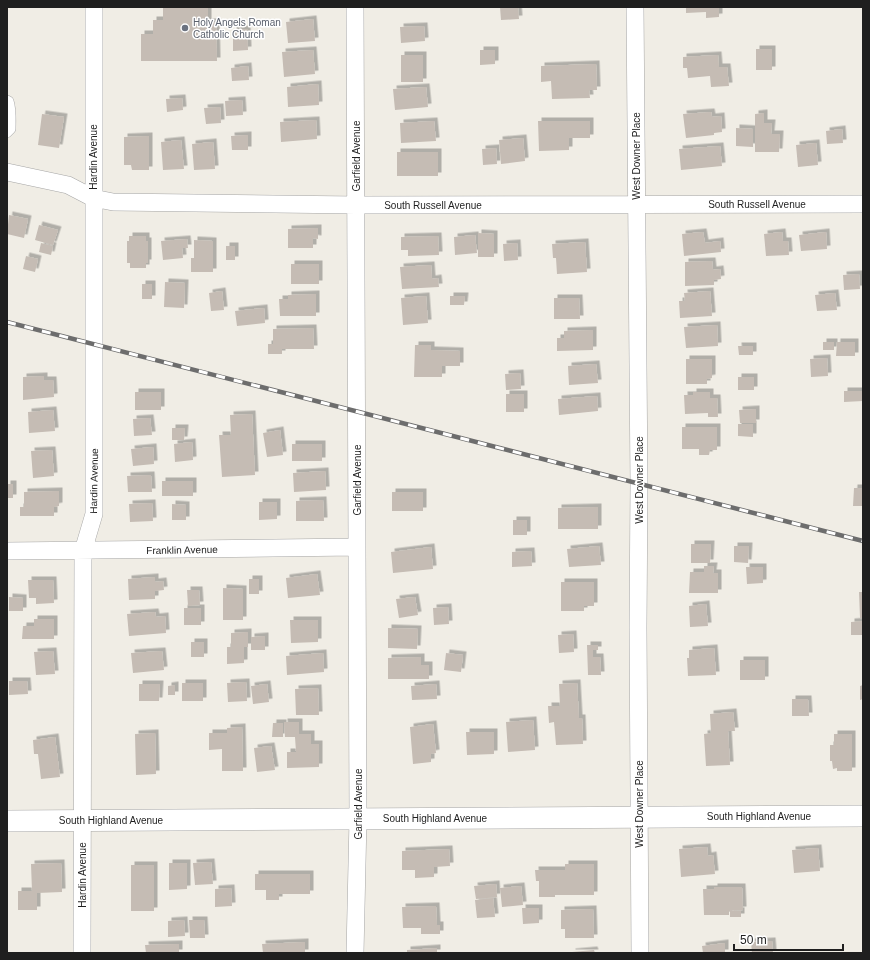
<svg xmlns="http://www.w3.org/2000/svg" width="870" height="960" viewBox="0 0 870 960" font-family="Arial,sans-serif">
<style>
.building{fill:#c5bcb4;filter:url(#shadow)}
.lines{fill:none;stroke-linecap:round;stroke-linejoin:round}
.service-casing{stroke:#a6a6a6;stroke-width:10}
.minor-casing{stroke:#a6a6a6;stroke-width:18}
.tertiary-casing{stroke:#a6a6a6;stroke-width:22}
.service{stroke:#fff;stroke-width:9}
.minor{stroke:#fff;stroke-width:17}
.tertiary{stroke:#fff;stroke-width:21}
.rail-casing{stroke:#6d6d6d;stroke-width:4.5}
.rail{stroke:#fff;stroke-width:3;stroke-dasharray:9;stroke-linecap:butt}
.worship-dot{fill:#6b7280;stroke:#fff;stroke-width:1.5}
.labels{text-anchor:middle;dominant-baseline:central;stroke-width:3;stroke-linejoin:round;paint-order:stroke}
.worship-label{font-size:10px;fill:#5b616d;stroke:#fff;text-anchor:start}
.street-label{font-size:10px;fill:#1f1f1f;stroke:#fff}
</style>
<defs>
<filter id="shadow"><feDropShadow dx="3.5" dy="-3.5" stdDeviation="0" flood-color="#0004"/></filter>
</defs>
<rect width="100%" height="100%" fill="#f0ede5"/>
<path class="building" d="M163 7H208V22H216L217 61H141V34H153V20H163Z
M500 7H518L519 19 501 20Z
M686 7H719V17L706 18V12L686 13Z
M313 19 315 41 288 43 286 22Z
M424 26 425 41 401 43 400 27Z
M247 29 248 50 233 51V30Z
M756 49H772V70H756Z
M313 50 315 74 284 77 282 52Z
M480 50H495V64L480 65Z
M401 55H423V82H401Z
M718 55 719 67H727L729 86 711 87 710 76 688 78 687 68H683V57Z
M596 64 597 90H589L590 98 552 99 551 81 541 82V66Z
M248 66 249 80 232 81 231 68Z
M318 84 319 105 288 107 287 87Z
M426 87 428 107 395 110 393 89Z
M182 98 183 110 167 112 166 99Z
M242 100 243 115 226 116 225 101Z
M220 107 221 123 206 124 204 108Z
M711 112 712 117 721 116 722 132 714 133V135L686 138 683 114Z
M764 113V123H772L771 134H780L779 152H755V114Z
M42 114 64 117 59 148 38 145Z
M316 120 317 139 281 142 280 122Z
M434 121 436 141 401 143 400 123Z
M538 121H590V138H569V150L539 151Z
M736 128 753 129V147L736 146Z
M842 129 843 143 827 144 826 131Z
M248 135V150H232L231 136Z
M149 136V170H132L131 165H124V137Z
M523 138 525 161 501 164 499 140Z
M181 140 184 169 163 170 161 142Z
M213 142 215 169 194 170 192 144Z
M816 143 818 165 798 167 796 145Z
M720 146 722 166 681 170 679 149Z
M496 148 497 164 483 165 482 149Z
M397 152H438V176H397Z
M9 215 28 219 24 238 7 234Z
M39 225 58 230 53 245 35 240Z
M318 228V239L313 238V248H288V229Z
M703 232 705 243 720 241 721 252 684 256 682 234Z
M782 232 783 241H788L789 255 766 256 764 234Z
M826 232 827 249 801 251 799 235Z
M478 233 494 234V257H478Z
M475 235 477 253 455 255 454 237Z
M129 236H146V241H148V263H146V268H130V263H127V241H129Z
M438 236 439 255 408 256V250H401V237Z
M187 239 188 248H182L183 258 163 260 161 241Z
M194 240 213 241V272H191V258H194Z
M585 242 587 272 557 274 556 258H553L552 244Z
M41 243 53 246 51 255 39 252Z
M517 243 518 260 504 261 503 244Z
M226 246H235V260H226Z
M26 256 38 259 35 272 23 269Z
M712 261 713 270 720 269 721 279 714 280V285L685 286V262Z
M291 264H319V284H291Z
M431 265 432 279 438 278 439 287 402 289 400 267Z
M859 274 860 289 844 290 843 275Z
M165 282 185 283 184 308 164 307Z
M142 284H152V299H142Z
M222 291 224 310 211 311 209 293Z
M710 291 712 316 680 318 679 301H685L684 293Z
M835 293 837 310 817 311 815 295Z
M316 294V316H280L279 299H288V295Z
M426 296 428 323 403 325 401 298Z
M450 296H465L464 305H450Z
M554 298H579L580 319H554Z
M264 308 265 323 237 326 235 311Z
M717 325 718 346 686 348 684 327Z
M313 328 314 349H282V354H268V344H273V329Z
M593 330V350L557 351V338H564V331Z
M823 342H834V350H823Z
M837 342H855V356H836Z
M415 345H431V350L460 351V366H442V377H414Z
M738 346H753V355H739Z
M827 358 828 376 811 377 810 359Z
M686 359H712V378L707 379V384H686Z
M596 364 598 383 569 385 568 366Z
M520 373 521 389 506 390 505 374Z
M44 376V380H53L54 397 23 400V377Z
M738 377H754V390H738Z
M844 391H863V401L844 402Z
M135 392H161V410H135Z
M693 392H710V398H717L718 417H708V413L685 414 684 395H693Z
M506 394H524V412H506Z
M597 396 598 411 559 415 558 399Z
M756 409V423H740L739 410Z
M53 410 55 431 29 433 28 412Z
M252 414 255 475 222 477 219 435H231L230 415Z
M150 418 152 435 134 436 133 419Z
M738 424H753V437L738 436Z
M682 427H717V450H710L709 455H699V449H682Z
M172 428H185L184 440H172Z
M280 430 283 455 267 457 263 433Z
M192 442 193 460 175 462 174 444Z
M292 444H322V461H292Z
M153 447 154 464 133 466 131 449Z
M52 450 54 476 33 478 31 451Z
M325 471 326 490 294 492 293 473Z
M151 475 152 492H128L127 476Z
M162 481H193V496H162Z
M7 484H13V498H7Z
M854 488H863V506H853Z
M59 491V506L54 507V516H20V507H24V492Z
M392 492H423V511H392Z
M323 500 324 521H296V501Z
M259 502H277V519L259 520Z
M152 503 153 521 130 522 129 504Z
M172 504 186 505V520H172Z
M598 507V529H558V508Z
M513 520H527V535H513Z
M691 544H711L710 563H691Z
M599 546 601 565 569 567 567 549Z
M734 546H749L748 563 734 562Z
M431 547 433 569 393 573 391 552Z
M531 551 532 566 512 567V552Z
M704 566H714L713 573H718V593H689L690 572H704Z
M746 567H763V583L747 584Z
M317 574 320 595 288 598 286 578Z
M155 577V582L163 581 164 590 155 591V599L129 600 128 579Z
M249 579H259V594H249Z
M28 580H53L54 603 36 604V598H29Z
M561 582H594V606H584V611H561Z
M223 588 243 589V620H223Z
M187 590H199L200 605 188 606Z
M859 592H863V618H860Z
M9 597 23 598V611H9Z
M415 597 418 615 399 618 396 599Z
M706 604 708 626 690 627 689 606Z
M448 607 449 624 434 625 433 608Z
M184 608H201V625H184Z
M155 612 156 617 165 616 166 633 129 636 127 614Z
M34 619H54V639H22L23 626H34Z
M290 620H318V642L291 643Z
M863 621V635H851V622Z
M388 628 418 629 417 649 388 648Z
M248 632V647H244V663L227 664V647H231V633Z
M573 634 574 652 559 653 558 635Z
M265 636V650H251V637Z
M191 642H204V657H191Z
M587 645H598V650H593V657H600L601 675H588Z
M714 648 716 675 688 676 687 658H689V650Z
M53 651 55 674 36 675 34 652Z
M162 651 164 670 133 673 131 653Z
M323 653 324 672 287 675 286 656Z
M446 653 463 655 461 672 444 670Z
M421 657V665H429V679H388V658Z
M740 660H765V680H740Z
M9 681H27L28 694 9 695Z
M246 682 247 701 228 702 227 683Z
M182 683H203V701H182Z
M577 683 579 718H582L583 744 556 745 554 722 549 723 548 706H560L559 684Z
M139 684H160L159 701H139Z
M267 684 269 702 253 704 251 686Z
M436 684 437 699 412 700 411 686Z
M175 685V695H168V686Z
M863 685V699L860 700V686Z
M318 688 319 715H296L295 689Z
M792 699H808L809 716H792Z
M733 712 735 731H728L730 765 706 766 704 734 711 733 710 714Z
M533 720 535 750 508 752 506 722Z
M284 722H299V734H311V744H319V767L287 768V752H296L295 737H285Z
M273 723H283V737H272Z
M433 724 436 753 431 754V762L413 764 410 727Z
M242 727 243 771H222V749L209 750V733H227V728Z
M466 732H494V754L467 755Z
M155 733 156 774 136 775 135 734Z
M834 734H852V771H837V768L833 769 832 761H830V745H834Z
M55 737 60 777 41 779 38 754H34L33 740Z
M271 746 275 770 257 772 254 748Z
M707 847 708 856 713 855 715 874 681 877 679 849Z
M818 848 820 871 794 873 792 850Z
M449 849 450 866 434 867V877L415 878V870H402V851Z
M211 862 213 884 195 885 193 863Z
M61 863 62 892 37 893V910H18V891H32L31 864Z
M169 863H187V889L169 890Z
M565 864H594V895H555V897H539V881H536L535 870H565Z
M131 865H154V911H131Z
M255 874H310V894H279V900H266V890H255Z
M496 884 497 897 476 899 474 886Z
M521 886 523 905 502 907 500 888Z
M714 887H742L743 910 729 911V915H704L703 889H714Z
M231 888 232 906 215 907V889Z
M493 898 495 917 477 918 475 900Z
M436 906 437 925H440V934H421V928H403L402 907Z
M522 908H539V923L523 924Z
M593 909 594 938H565V929H561V910Z
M730 911H741V917H730Z
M184 920 185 936 168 937V921Z
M189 920H204L205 938H190Z
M772 941 773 953H752L751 942Z
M305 942V953H263L262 944Z
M725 943V953H703L702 946Z
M179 944V953H146L145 945Z
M437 948V953H407V950Z
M594 950 595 953H572V952Z"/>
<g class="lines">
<defs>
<path id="service" d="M7 100 9 101C12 110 11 120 11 129L7 133"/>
<path id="minor" d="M635 7 639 484 638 628 640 953
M7 172 68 185 93 198 113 202 356 205 863 204
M7 551 357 547
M82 953 83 551 94 514V7
M355 953 358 819 355 7"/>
<path id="tertiary" d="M7 821 863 816"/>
</defs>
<use href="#service" class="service-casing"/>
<use href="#minor" class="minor-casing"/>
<use href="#tertiary" class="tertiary-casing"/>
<use href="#service" class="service"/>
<use href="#minor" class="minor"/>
<use href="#tertiary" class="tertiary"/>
<defs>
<path id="rail" d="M7 322 863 541"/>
</defs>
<use href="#rail" class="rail-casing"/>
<use href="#rail" class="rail"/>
</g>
<circle class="worship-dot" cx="185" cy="28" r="4"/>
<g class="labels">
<g class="worship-label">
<text x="193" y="22">Holy Angels Roman<tspan x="193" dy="12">Catholic Church</tspan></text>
</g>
<g class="street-label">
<text transform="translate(356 156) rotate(-90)">Garfield Avenue</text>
<text transform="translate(636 156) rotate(-90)">West Downer Place</text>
<text transform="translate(93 157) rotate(-90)">Hardin Avenue</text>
<text x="757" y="204">South Russell Avenue</text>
<text x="433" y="205">South Russell Avenue</text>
<text transform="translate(357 480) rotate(-90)">Garfield Avenue</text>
<text transform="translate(639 480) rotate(-90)">West Downer Place</text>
<text transform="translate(94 481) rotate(-89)">Hardin Avenue</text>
<text transform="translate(182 550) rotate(-1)">Franklin Avenue</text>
<text transform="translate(358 804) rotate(-90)">Garfield Avenue</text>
<text transform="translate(639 804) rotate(-90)">West Downer Place</text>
<text x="759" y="816">South Highland Avenue</text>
<text x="435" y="818">South Highland Avenue</text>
<text x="111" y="820">South Highland Avenue</text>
<text transform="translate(82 875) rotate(-90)">Hardin Avenue</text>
</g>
</g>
<rect width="870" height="960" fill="none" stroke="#1f1f1f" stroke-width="16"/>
<path d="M734 944v6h109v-6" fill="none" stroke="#1f1f1f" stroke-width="2"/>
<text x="740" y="944" font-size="12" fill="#1f1f1f" stroke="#ffffff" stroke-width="3" paint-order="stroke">50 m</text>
</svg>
